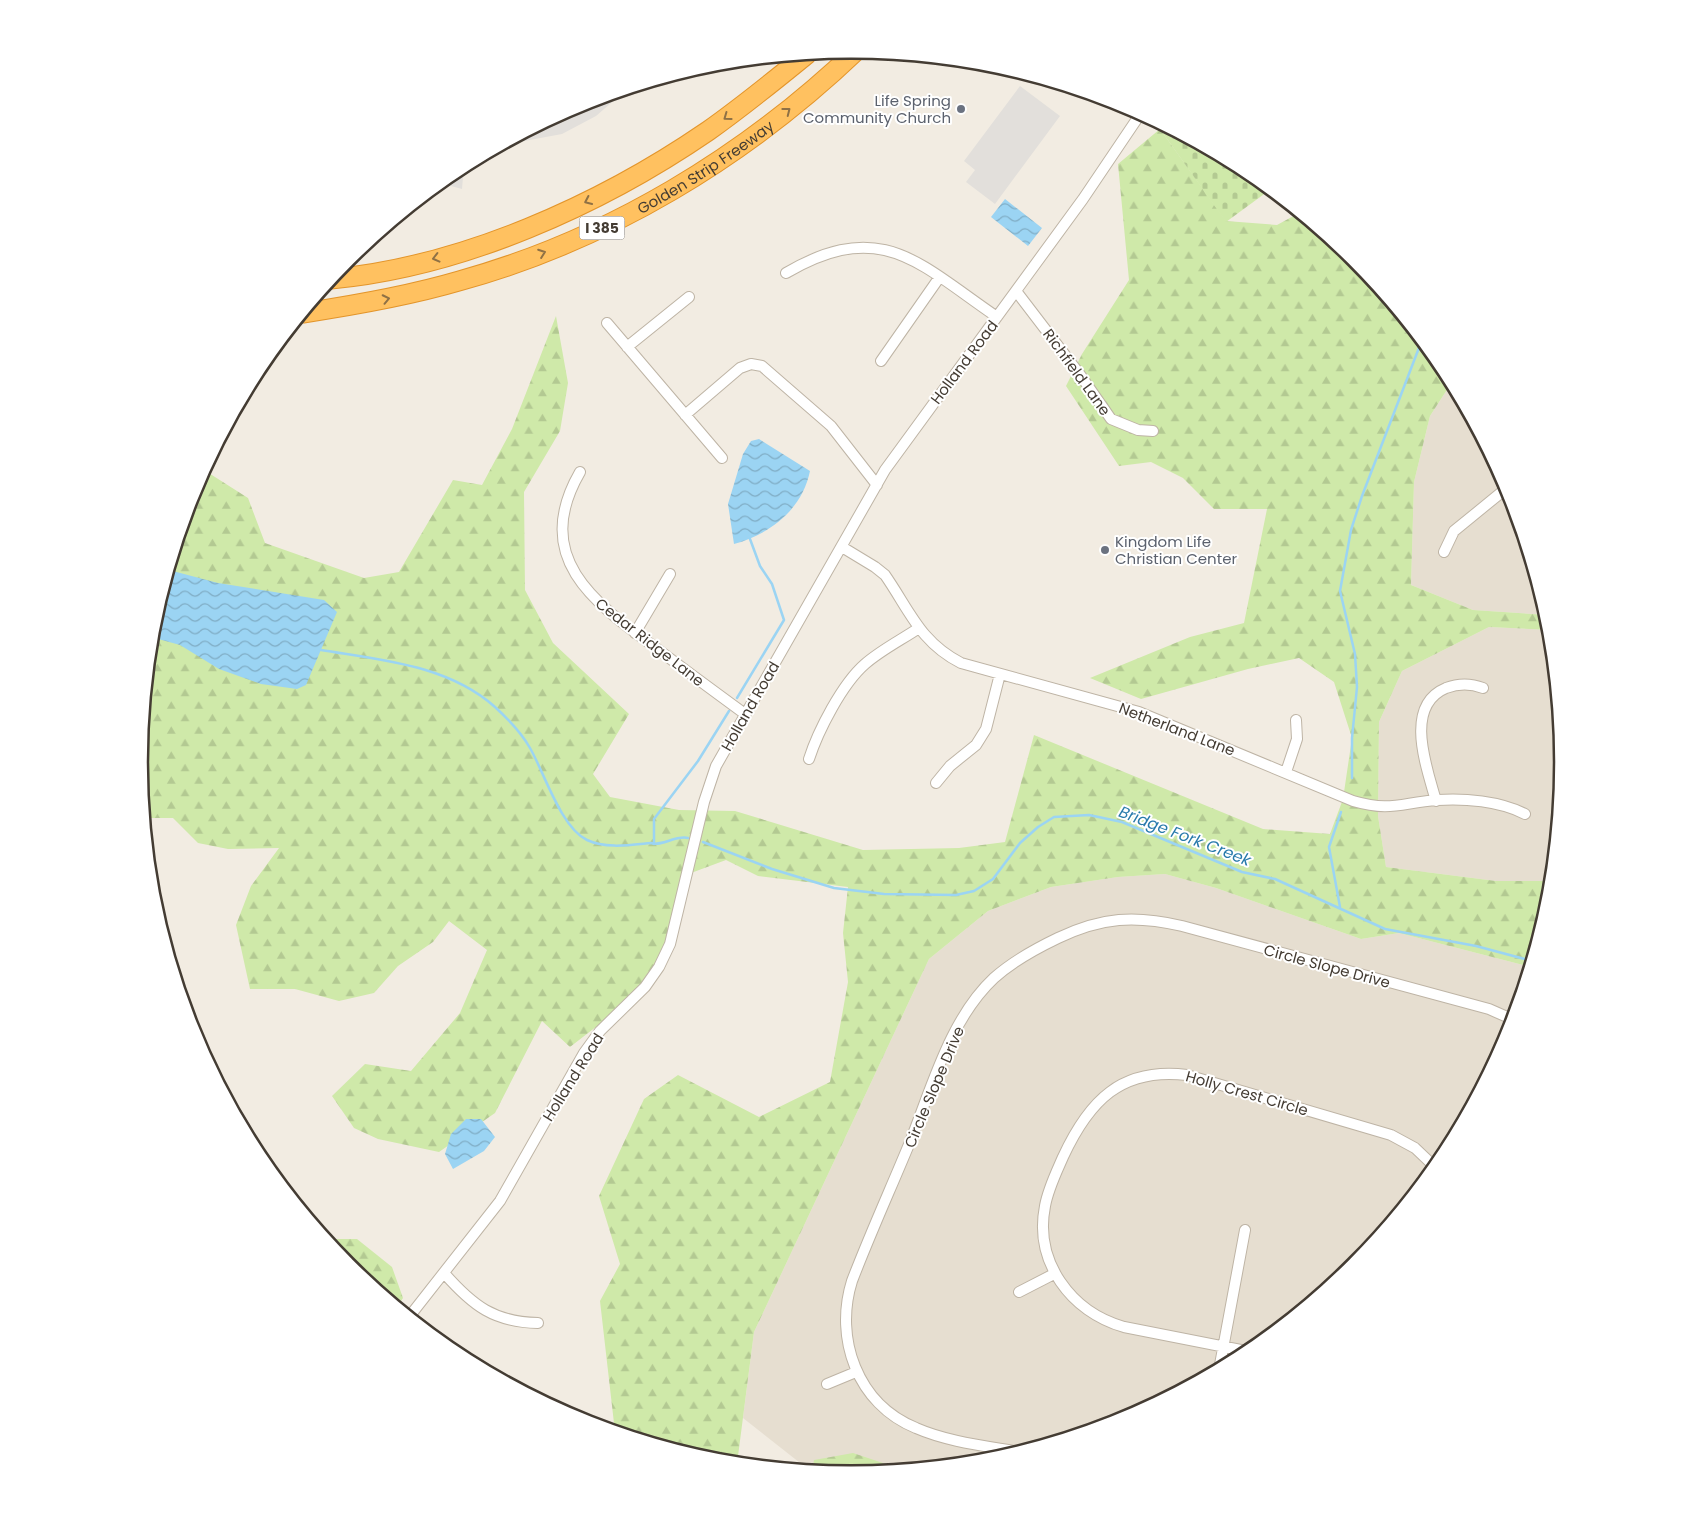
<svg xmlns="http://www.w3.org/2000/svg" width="1703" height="1525" viewBox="0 0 1703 1525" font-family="Poppins,sans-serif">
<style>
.residential{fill:#e6ded0}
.forest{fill:url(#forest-firs)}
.cemetery{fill:url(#cemetery-stones)}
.parking{fill:#e2dfdb}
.water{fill:url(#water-waves)}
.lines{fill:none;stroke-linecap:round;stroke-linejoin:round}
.stream{stroke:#9bd4f3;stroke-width:2.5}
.minor-casing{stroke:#beb4a5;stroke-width:12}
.motorway-casing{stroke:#e3952b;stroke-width:21}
.minor{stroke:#fff;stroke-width:10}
.motorway{stroke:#ffc160;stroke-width:19}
.oneway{stroke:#8f7145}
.worship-dot{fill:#6b7280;stroke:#fff;stroke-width:2}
.labels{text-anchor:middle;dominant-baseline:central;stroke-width:4;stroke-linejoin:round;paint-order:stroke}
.shield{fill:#fff;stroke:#7c7670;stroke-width:1}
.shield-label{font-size:14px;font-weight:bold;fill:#443c33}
.worship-label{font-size:15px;fill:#5b616d;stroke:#fff;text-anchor:end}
.street-label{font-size:15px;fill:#443c33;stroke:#fff}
.water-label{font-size:16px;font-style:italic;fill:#287aab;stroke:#fff}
.rim{fill:none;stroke:#443c33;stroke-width:2.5}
</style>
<defs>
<pattern id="forest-firs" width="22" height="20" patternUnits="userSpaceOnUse" patternTransform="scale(1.25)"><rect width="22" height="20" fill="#cfe9a9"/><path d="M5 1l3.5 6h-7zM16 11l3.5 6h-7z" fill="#b3c992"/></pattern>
<pattern id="cemetery-stones" width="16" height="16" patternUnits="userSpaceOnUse" patternTransform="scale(1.25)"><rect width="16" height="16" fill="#cfe9a9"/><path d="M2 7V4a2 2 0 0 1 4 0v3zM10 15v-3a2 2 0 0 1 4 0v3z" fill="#b3c992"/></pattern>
<pattern id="water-waves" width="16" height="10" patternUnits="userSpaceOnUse" patternTransform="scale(1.25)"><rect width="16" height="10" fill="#9bd4f3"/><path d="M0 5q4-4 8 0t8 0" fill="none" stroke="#80adc5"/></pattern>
</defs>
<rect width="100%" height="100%" fill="#f2ece2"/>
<path class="residential" d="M1452 382 1510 490 1548 615 1473 610 1411 585 1414 482 1430 416Z
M1489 627 1551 630 1564 763 1552 881H1496L1386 867 1378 816 1379 722 1402 671Z
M1165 874 1216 888 1361 939 1399 933 1531 967 1510 1035 1444 1159 1355 1267 1247 1355 1124 1421 990 1461 851 1475 809 1470 743 1418 754 1332 929 959 988 911 1051 887 1118 877Z"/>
<path class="forest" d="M1160 129 1226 221 1277 225 1299 213 1356 259 1444 367 1452 382 1430 416 1414 482 1411 585 1473 610 1548 615 1551 630 1489 627 1402 671 1379 722 1378 816 1386 867 1496 881H1552L1550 902 1531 967 1399 933 1361 939 1216 888 1165 874 1118 877 1051 887 988 911 929 959 754 1332 737 1464 712 1461 615 1432 600 1301 620 1264 599 1196 644 1099 678 1075 759 1117 830 1082 848 982 843 933 848 887 758 876 726 860 691 873 673 944 623 1006 570 1047 542 1021 495 1113 439 1152 378 1139 354 1128 332 1096 365 1064 411 1071 460 1013 487 950 449 921 433 942 398 966 374 993 339 1001 295 989H250L236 925 251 886 279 848 228 849 198 843 173 818H144L139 762 153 623 193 490 204 470 248 498 265 543 364 578 399 572 453 480 482 485 512 429 556 316 568 383 560 431 524 492 525 590 553 643 629 714 593 774 610 797 679 810 735 811 863 850 959 848 1005 842 1034 735 1263 829 1330 834 1343 799 1352 738 1334 682 1299 658 1248 669 1141 699 1090 678 1190 637 1244 623 1267 509H1214L1183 478 1151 462 1119 466 1066 386 1082 354 1129 280 1118 164Z
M325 1239H357L392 1267 403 1298 397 1307 347 1266Z
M853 1453 886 1464 897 1471 851 1475 812 1471 814 1460Z"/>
<path class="cemetery" d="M1165 126 1248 170 1271 189 1226 222 1160 129Z"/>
<path class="parking" d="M1020 86 1060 116 995 204 966 182 975 170 964 161Z
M626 90 596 116 562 134 502 145 579 104Z
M464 165 462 189 440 183 456 170Z"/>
<path class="water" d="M1005 199 1042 228 1028 246 991 217Z
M759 439 810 471C802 510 770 534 734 544L728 504 743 454 751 441Z
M169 570 218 583 324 600 337 612 306 685 297 689 261 684 219 669 180 645 151 637 153 623Z
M466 1119H481L495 1137 484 1151 453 1169 445 1154 451 1134Z"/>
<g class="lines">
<path class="stream" d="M321 650C381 660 448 665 495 707 507 718 522 734 530 748 544 772 561 828 587 840 606 849 630 845 651 843 662 847 675 835 688 838
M737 698 784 620 772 584 760 566 750 539
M1352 778V738L1357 687 1355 654 1340 591 1351 530 1362 496 1422 340
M703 842 772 869 834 888 884 894 956 895 974 891 993 879 1020 843 1038 827 1054 817 1089 815 1122 822 1242 872 1275 879 1385 929 1476 946 1532 961
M654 844V819L698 761 729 711
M1340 907 1329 847 1341 812"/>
<defs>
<path id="minor" d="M786 273C882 217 919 264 997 317
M1016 291 1081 376 1111 419 1138 430 1153 431
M607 323 722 458
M627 347 689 297
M881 361 939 278
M685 415 740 368 751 364 762 366 831 426 877 485
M580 472C531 557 593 602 656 648 685 670 715 692 745 714
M842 547 875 567 885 575C910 611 920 642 961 663L1139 712 1353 801C1391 812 1400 803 1437 800 1464 798 1500 801 1525 814
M1444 552 1454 531 1508 487
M635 633 670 574
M809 759C818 731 842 684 865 664 881 650 901 640 919 628
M1286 772 1297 739 1296 720
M936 783 950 766 976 745 986 729 1000 674
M1436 801C1427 768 1403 706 1446 688 1459 683 1470 683 1483 688
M444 1273C473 1306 494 1322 538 1323
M1019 1292 1054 1274
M409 1317 500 1201 584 1053 600 1031 645 987 659 967 670 944 704 802 716 766 885 470 1083 199 1141 113
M1251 1352 1124 1327C1071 1312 1034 1262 1045 1206 1048 1189 1056 1173 1063 1157 1089 1101 1121 1067 1187 1075L1391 1135 1415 1148 1436 1168
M1219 1370 1245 1230
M827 1384 856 1372
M1020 1452C986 1446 948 1442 916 1428 857 1404 834 1338 852 1281 870 1234 891 1188 910 1142 932 1087 950 1019 994 978 1013 961 1035 949 1058 938 1102 917 1135 915 1182 926L1489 1009 1514 1020"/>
<g id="motorway">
<path d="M331 279C462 267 600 205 708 131 742 107 774 81 807 54"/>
<path id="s1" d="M303 313C356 305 408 296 459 281 608 240 745 157 857 50"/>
</g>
</defs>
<use href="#minor" class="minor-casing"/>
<use href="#motorway" class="motorway-casing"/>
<use href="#minor" class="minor"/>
<use href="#motorway" class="motorway"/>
</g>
<defs><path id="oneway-chevron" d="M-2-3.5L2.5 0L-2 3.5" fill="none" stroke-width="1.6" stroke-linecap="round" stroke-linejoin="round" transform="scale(1.25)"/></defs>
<g class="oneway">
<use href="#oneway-chevron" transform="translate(787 111) rotate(-38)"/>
<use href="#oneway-chevron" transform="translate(727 117) rotate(144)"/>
<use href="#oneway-chevron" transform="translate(588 201) rotate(155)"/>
<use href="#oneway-chevron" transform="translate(542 253) rotate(-20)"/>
<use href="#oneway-chevron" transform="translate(436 258) rotate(166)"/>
<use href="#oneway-chevron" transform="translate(386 299) rotate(-12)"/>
</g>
<g class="worship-dot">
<circle cx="961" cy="109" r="5"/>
<circle cx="1105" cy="550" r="5"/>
</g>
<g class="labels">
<rect class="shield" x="579.5" y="216.5" width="45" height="23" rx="4"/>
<g class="shield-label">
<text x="602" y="228">I 385</text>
</g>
<g class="worship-label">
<text x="951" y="100">Life Spring<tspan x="951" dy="17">Community Church</tspan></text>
<text x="1115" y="541" text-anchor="start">Kingdom Life<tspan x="1115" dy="17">Christian Center</tspan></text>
</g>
<g class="street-label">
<text stroke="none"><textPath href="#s1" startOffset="432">Golden Strip Freeway</textPath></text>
<text transform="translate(964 362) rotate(-53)">Holland Road</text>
<text transform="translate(1077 372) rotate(54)">Richfield Lane</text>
<text transform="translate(650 642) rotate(38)">Cedar Ridge Lane</text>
<text transform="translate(750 706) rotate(-60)">Holland Road</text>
<text transform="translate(1177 729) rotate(21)">Netherland Lane</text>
<text transform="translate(1327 966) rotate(15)">Circle Slope Drive</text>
<text transform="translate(573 1077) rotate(-58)">Holland Road</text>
<text transform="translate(934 1087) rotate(-67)">Circle Slope Drive</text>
<text transform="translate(1247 1093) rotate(16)">Holly Crest Circle</text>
</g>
<g class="water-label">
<text transform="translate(1185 836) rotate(21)">Bridge Fork Creek</text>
</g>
</g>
<path d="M0 0H1703V1525H0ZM148 762a703 703 0 1 1 1406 0a703 703 0 1 1-1406 0Z" fill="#fff" fill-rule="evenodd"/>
<path class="rim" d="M148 762a703 703 0 1 1 1406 0a703 703 0 1 1-1406 0Z"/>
</svg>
